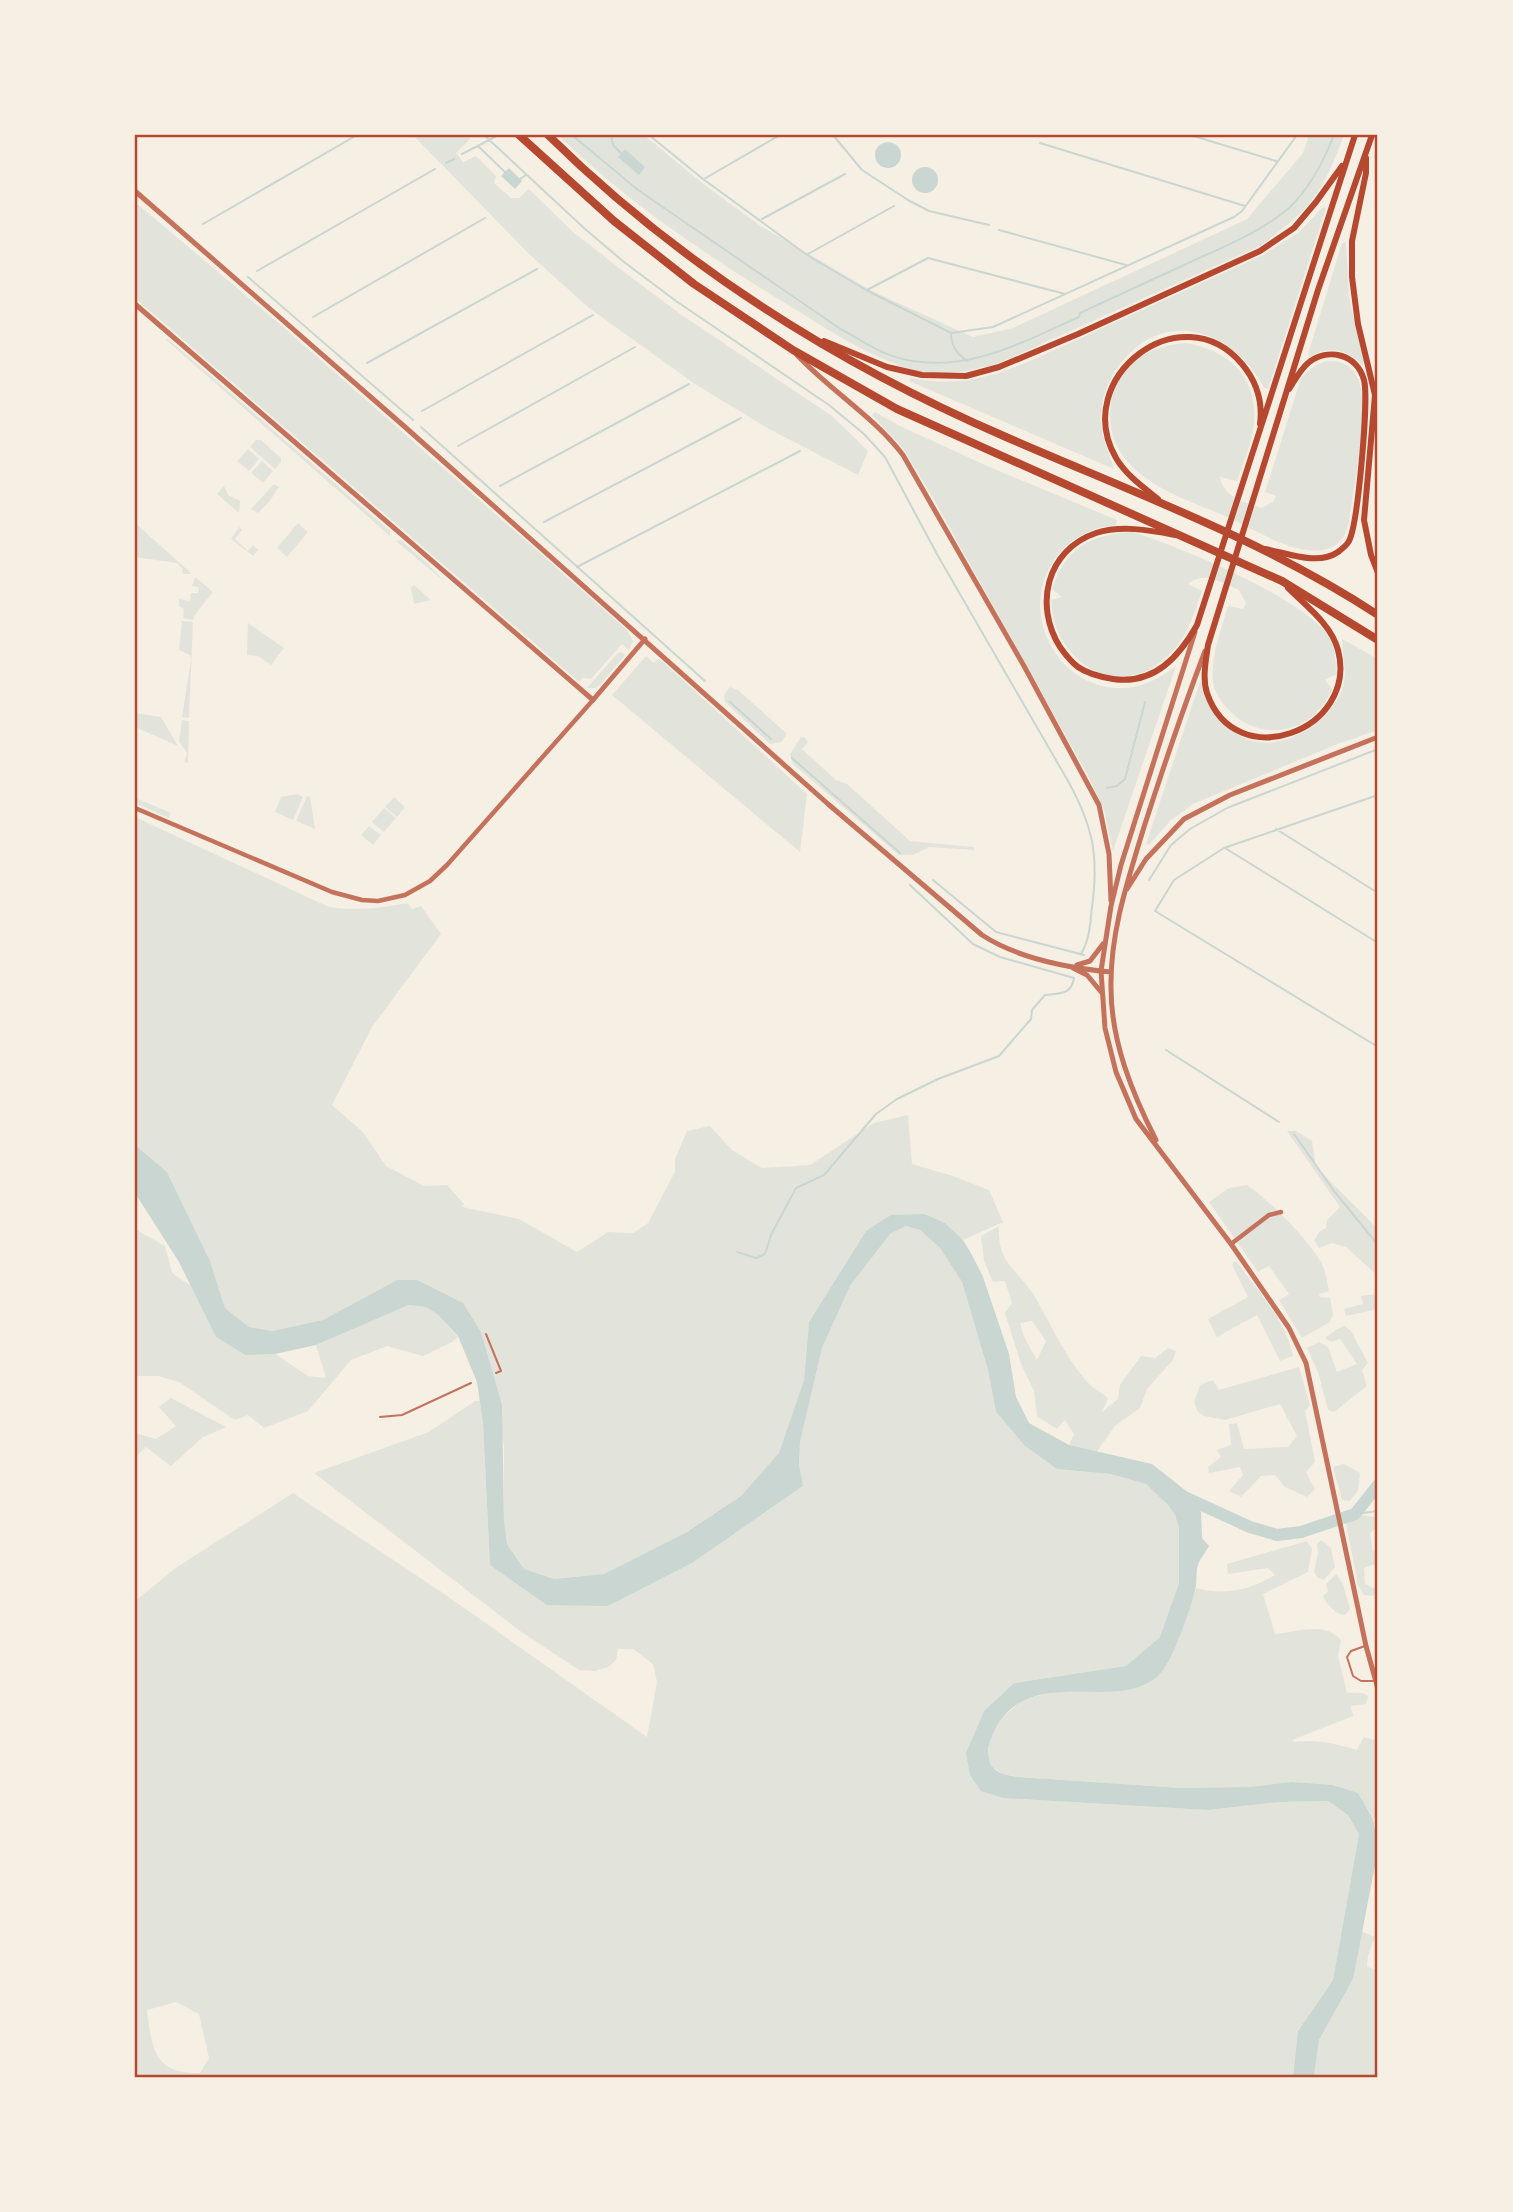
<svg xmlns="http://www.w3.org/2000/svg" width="1513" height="2212" viewBox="0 0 1513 2212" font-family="Ubuntu,sans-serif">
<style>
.green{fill:#e2e4dc;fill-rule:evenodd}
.water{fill:#c9d6d2}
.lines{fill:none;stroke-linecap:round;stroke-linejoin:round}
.stream{stroke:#c9d6d2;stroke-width:2}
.river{stroke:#c9d6d2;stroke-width:12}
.service{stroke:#c5725c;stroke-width:2}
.minor{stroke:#c5725c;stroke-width:4.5}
.tertiary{stroke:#c5725c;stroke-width:5}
.secondary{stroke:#b5482f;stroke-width:6}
.motorway{stroke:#b5482f;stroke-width:8}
.neatline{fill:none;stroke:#b5482f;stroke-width:2.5}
</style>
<rect width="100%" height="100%" fill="#f6efe4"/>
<path class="green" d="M413 135H466L470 139 456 153 463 162 476 156 496 176 494 183 511 198H519L529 189 572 231 624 272 679 313 832 416 868 451 858 475 769 429 695 384 589 308 529 254Z
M558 135H644L702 183 759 225 874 292 973 337 1013 328 1247 219 1303 153 1309 135H1344C1322 194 1311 209 1260 246L999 363C970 371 940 378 910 369 868 356 830 331 793 308 710 258 628 203 558 135Z
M135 202 281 325 627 630 633 641 629 650 622 644 591 679 583 678 579 682 135 298Z
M1323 207 1326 208 1268 389 1264 388C1238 337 1174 307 1128 355 1113 370 1103 390 1101 412 1099 432 1108 450 1114 469L909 381 911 378C958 387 989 378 1032 360L1263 255 1299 232Z
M1346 242 1349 298 1364 362 1363 366C1349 350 1329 345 1310 357L1308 354 1342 243Z
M165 339H168L390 531V536Z
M1186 343C1230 351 1258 377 1254 424 1252 444 1243 463 1237 481L1220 477C1224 498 1243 501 1261 508L1273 502 1276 496 1265 492 1301 378C1311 367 1323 358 1339 362 1351 365 1357 373 1360 385 1368 415 1354 487 1349 521 1346 537 1339 547 1323 550 1292 554 1259 532 1232 519 1185 498 1111 479 1110 416 1110 404 1113 390 1119 380 1134 355 1158 345 1186 343Z
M875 412 900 426 987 466 1117 520 1116 525C1092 527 1072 537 1057 556 1016 608 1055 689 1122 688 1142 688 1160 678 1176 666L1113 851 1104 809 1087 774 932 496 903 448 872 415Z
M256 440H261L281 458V462L275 469 250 447Z
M248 449 259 459 249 471 237 461Z
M262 461 273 471 263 483 251 473Z
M274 484 279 487 269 502 258 513 251 509Z
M224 486 228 495 240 501 239 513 217 494Z
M135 523 191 573 190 574H183L182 568 177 563 135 557Z
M298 523 308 532 287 557 277 548Z
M239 527 242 530 235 539 248 551 253 545 258 550 253 556 231 539Z
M1132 532C1177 545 1299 597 1326 633 1335 645 1336 660 1336 674L1325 680 1332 689C1313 734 1260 745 1227 708 1220 701 1213 690 1213 680 1211 655 1221 630 1228 606L1243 609 1246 603 1239 590C1221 583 1205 570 1188 584L1202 591C1194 615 1186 640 1167 657 1118 703 1053 662 1051 600L1062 597 1052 589C1066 547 1090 535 1132 532Z
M401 540 427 563 445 582 396 541Z
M195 577 213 592 194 616 193 620 183 618 184 609 179 606V599L190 601 191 593H198L199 587 192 586Z
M414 585 431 600 414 604 411 588Z
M182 621 193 622 189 718 182 717 191 659 190 655 179 650Z
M248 623 284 648 271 665 258 656 247 655Z
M1342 639 1378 659V730L1340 743 1193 804 1170 821 1149 845 1146 844 1200 682H1203C1211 696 1219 716 1231 728 1265 763 1326 729 1341 692 1349 674 1342 657 1342 639Z
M621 652 625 655 600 685 596 688H587L617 654Z
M646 656 654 663 658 659 662 661 807 794 800 852 612 695Z
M730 687 738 690 787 734 781 742 770 744 725 702 724 695Z
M135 713 161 717 178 746 135 727Z
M182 720 189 721 188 763 184 762 187 753 179 741Z
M801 737H804L808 742 802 749 836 780 847 784 910 841 973 847 975 850 929 847 913 855H899L793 764 790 754Z
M298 794 303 797 293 820 275 812 281 797Z
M307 796 310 797 315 829 296 821Z
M394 797 405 807 397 817 385 807Z
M135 798 171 813 169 818 135 803Z
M384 808 396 818 384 832 372 822Z
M135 817 329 907C357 911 381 908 408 903L412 909 421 906 441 934 372 1027 332 1105 363 1132 386 1166 424 1186 447 1185 464 1204 462 1207 519 1219 577 1252 608 1232 633 1233 648 1223 675 1172V1159L687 1131 710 1126 732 1150 762 1168 810 1165 874 1123 908 1115 912 1164 953 1176 989 1190 1003 1222 963 1240 945 1223 925 1214 866 1231 809 1322 804 1380 778 1456 741 1496 687 1532 604 1574 554 1579 524 1569 507 1544 504 1521V1446L481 1332 397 1280 323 1320 272 1331 249 1327 225 1308 210 1261 167 1172 135 1145Z
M369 826 381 835 373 845 361 835Z
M1287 1131H1296L1312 1141 1316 1167 1378 1229V1276L1346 1247 1332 1243 1319 1248 1314 1240 1320 1231 1326 1228 1327 1220 1340 1207Z
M1247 1185C1268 1199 1316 1246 1324 1269 1327 1276 1327 1284 1329 1291L1319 1294 1320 1297 1330 1298 1333 1314 1330 1322 1302 1338 1279 1300 1289 1294 1269 1266 1258 1272 1209 1202 1229 1188Z
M906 1226 920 1230 940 1248 962 1282 988 1370 996 1412 1025 1446 1058 1469 1110 1474 1146 1484 1167 1504 1175 1515 1179 1528V1583L1160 1637 1126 1666 1014 1683 984 1711 966 1753 1003 1798 1208 1810 1279 1802 1328 1801 1348 1815 1359 1834 1333 1980 1298 2031 1293 2077H135V1601L177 1567 293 1493 440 1591 647 1737 657 1682 653 1664 633 1649H618L616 1660 608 1667 595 1671 579 1670 520 1631 314 1473 429 1432 475 1401H480L483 1423 490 1565 608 1606 692 1563 803 1486 799 1464 800 1442 822 1348 850 1286 890 1234ZM176 2002 199 2014 209 2058 200 2073C154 2074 152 2049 147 2010Z
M999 1226C997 1264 1018 1269 1035 1297 1051 1325 1065 1356 1086 1381 1092 1387 1101 1393 1108 1398L1102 1412 1118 1399 1120 1385 1141 1356 1155 1358 1168 1348 1176 1351 1173 1360 1147 1389 1140 1408 1115 1426 1096 1453 1069 1445 1074 1434 1065 1420 1057 1429 1037 1416 1034 1391 1021 1364 1005 1313 1012 1303 1005 1281 993 1282 984 1261 981 1236ZM1032 1321 1046 1341 1037 1360 1024 1337 1020 1323Z
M135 1229 165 1246 172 1273 191 1286 216 1337 245 1355 275 1354 308 1376 326 1378 316 1345 409 1305 426 1307 437 1314 458 1337 452 1342 423 1356 387 1346 351 1360 308 1411 264 1428 248 1415 235 1420 179 1382 158 1376H135Z
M1234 1262H1237C1257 1290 1287 1322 1293 1356L1280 1361 1257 1315 1217 1337 1208 1319 1248 1297 1232 1265Z
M1378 1289V1309L1346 1316 1344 1309 1363 1304 1361 1296 1377 1294Z
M1344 1326 1351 1331 1368 1363 1362 1370 1367 1386 1334 1412 1328 1410 1318 1372 1307 1348 1319 1342 1328 1347 1337 1372 1357 1364 1340 1339 1331 1342 1325 1338 1337 1329Z
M1299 1367 1310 1405 1305 1411 1315 1462 1306 1472 1315 1489 1307 1497 1285 1487 1275 1475 1261 1476 1241 1497 1229 1491 1243 1475 1240 1467 1209 1473 1208 1467 1221 1457 1217 1450 1231 1445 1229 1424 1237 1423 1244 1449 1288 1447 1297 1436 1280 1404 1225 1420 1204 1416 1198 1412 1194 1402 1200 1385 1213 1380 1219 1390Z
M171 1398 226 1427 203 1437 171 1466 146 1447 135 1457V1433L156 1439 176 1426 159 1407Z
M1344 1464 1360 1473 1358 1490 1350 1501 1342 1500 1333 1467Z
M1357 1515 1378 1517V1525L1370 1534 1373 1551 1378 1553V1563L1364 1568 1365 1584 1378 1590 1373 1596 1364 1595 1358 1585 1345 1519Z
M1321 1540 1331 1548 1335 1567 1324 1580 1318 1578 1314 1572 1318 1553 1317 1544Z
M1307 1541 1312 1549 1308 1572 1263 1594 1275 1634C1298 1632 1324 1621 1341 1640L1338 1656 1347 1693H1363L1368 1696 1366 1704 1351 1706 1353 1716 1292 1740 1295 1742C1317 1739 1336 1744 1357 1750L1364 1737 1378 1741V1815L1373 1819 1358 1793 1291 1782 1250 1787 1181 1788 1018 1777 1003 1774 992 1767 988 1757 989 1741 1002 1718 1023 1699 1056 1692 1111 1691 1163 1670 1178 1640 1196 1588C1224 1596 1251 1590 1275 1575L1268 1568 1228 1574 1227 1564Z
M1336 1574 1343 1584 1350 1609 1345 1615C1335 1614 1327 1605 1323 1596L1328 1591 1326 1584Z
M1361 1931 1375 1937 1368 1956 1367 1967 1378 1970V2077H1314L1319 2040 1353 1979Z"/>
<path class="water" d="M875 155a13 13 0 1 1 26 0a13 13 0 1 1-26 0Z
M625 149 645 167 639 175 618 157Z
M912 180a13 13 0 1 1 26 0a13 13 0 1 1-26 0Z
M509 168 522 181 515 189 501 176Z
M135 1145 167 1172 210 1261 225 1308 249 1327 272 1331 323 1320 397 1280H417L463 1303 481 1332 502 1405 504 1521 507 1544 524 1569 554 1579 604 1574 687 1532 741 1496 779 1453 804 1380 809 1322 866 1231 891 1215 925 1214 945 1223 963 1240 972 1255 983 1277 1009 1354 1016 1397 1029 1423 1069 1445 1152 1464 1190 1494 1201 1512 1202 1538 1209 1546C1205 1553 1198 1561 1197 1569 1196 1576 1197 1583 1195 1590 1190 1610 1175 1654 1163 1670 1124 1719 1033 1660 996 1728 991 1738 986 1747 989 1759 992 1773 1005 1775 1018 1777L1181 1788 1250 1787 1291 1782 1332 1785 1358 1793 1373 1819 1378 1850 1353 1979 1319 2040 1314 2077H1293L1298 2031 1333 1980 1359 1834 1348 1815 1328 1801 1279 1802 1208 1810 1003 1798 981 1791 970 1775 966 1753 984 1711 1014 1683 1126 1666 1160 1637 1179 1583V1528L1175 1515 1167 1504 1146 1484 1110 1474 1057 1469 1025 1446 996 1412 988 1370 962 1282 940 1248 920 1230 906 1226 890 1234 850 1286 822 1348 800 1442 799 1464 803 1486 692 1563 608 1606 547 1605 490 1565 483 1423 477 1382 458 1336 437 1314 426 1307 409 1305 316 1345 275 1354 245 1355 216 1337 179 1262 135 1193Z"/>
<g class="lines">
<path class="stream" d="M484 135 585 229 624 262 676 301 829 405 864 434 885 457 938 556 1068 781C1093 826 1099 856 1092 907 1090 924 1090 939 1081 954
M572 135 638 190 839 328C859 339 880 354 903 359 967 374 1022 342 1079 317L1080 313C1119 295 1158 277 1197 259 1228 245 1264 230 1290 207 1310 188 1324 160 1334 135
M611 135 613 145 621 153
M649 135 703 179 807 255 866 290 951 333 993 327 1234 217 1242 211 1297 135
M833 135 862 170 908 200 929 211 989 225
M1190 135 1276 161
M1040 143 1245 206
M478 146 505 172
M462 154 495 137
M446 163 454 159
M520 179 526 175
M704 179 780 135
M762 219 845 174
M203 224 357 135
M999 230 1126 265
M808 254 894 206
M257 271 435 169
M248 277 413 420
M867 290 928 258 1065 294
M313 317 485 218
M951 334C952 347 956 353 967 361
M367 363 537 269
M422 411 593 315
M421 427 705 681
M458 446 635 347
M500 486 689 384
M544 522 741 418
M577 567 800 451
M730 702 771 739
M792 758 900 853
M1107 788 1117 786 1125 779 1145 702
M1378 795 1224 848 1174 880 1155 911 1378 1047
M1276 829 1378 893
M1225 848 1378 943
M933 880 996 932 1084 955
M1149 880 1171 845 1190 829 1227 808 1378 749
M1166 1050 1279 1122
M1294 1134 1334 1191 1378 1245
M737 1252 756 1258 765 1254 771 1235 796 1188 824 1175 876 1114 897 1099 938 1079 999 1056 1031 1019 1032 1010 1045 995C1061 993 1071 995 1074 978L1000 957 973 944 910 885
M1355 1514 1378 1511"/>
<path class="river" d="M1180 1495 1250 1527 1277 1535 1301 1532 1355 1514 1378 1485"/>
<path class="service" d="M486 1334 501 1371 496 1373
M380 1417 402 1415 471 1383
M1365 1646 1351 1651 1347 1657 1353 1676 1361 1681H1373"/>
<path class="minor" d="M135 808 332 892 362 900 378 901 405 895 430 881 447 865 593 700
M1231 1244 1269 1215 1281 1212"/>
<path class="tertiary" d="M135 191 405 427 828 804 982 935C1019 959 1068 968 1111 972
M135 304 593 700 645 639
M797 355C831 391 873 416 903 455L1024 666 1099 805 1109 854 1111 901
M1195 632 1121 865 1111 906 1101 971 1105 1028 1116 1072 1136 1119 1231 1244 1289 1328 1306 1363 1366 1646 1378 1689
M1127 889 1146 859 1184 819 1230 795 1378 737
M1077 965 1090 961 1103 944
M1073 968 1087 975 1102 993
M1156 1140C1132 1093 1111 1041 1111 988 1110 932 1128 880 1144 827 1163 768 1183 709 1205 651"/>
<path class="secondary" d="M1366 158V173L1352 241V277L1358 324 1375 395 1364 520 1371 555 1378 573
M824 341 887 367 922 375 966 376 999 367 1078 334 1260 251 1294 228 1316 202 1342 166
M1158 499C1143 487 1126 475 1116 458 1070 378 1181 292 1242 364 1257 382 1263 401 1260 424
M1175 535C1149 530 1121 525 1096 533 1046 550 1034 606 1060 647 1065 654 1071 662 1078 667 1088 674 1101 677 1113 679 1154 685 1179 657 1197 625L1355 135
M1265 549C1287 553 1318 566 1338 552 1342 549 1347 545 1349 541 1358 524 1369 398 1364 380 1357 354 1328 347 1308 363 1300 370 1295 380 1289 389
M1288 588C1306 606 1331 624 1338 650 1359 731 1235 776 1207 693 1202 678 1206 660 1208 645L1318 290 1372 135"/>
<path class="motorway" d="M519 135 614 221 694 284 793 350 897 409 1282 581 1378 640
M548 135C679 264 837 364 1006 437 1132 492 1262 539 1378 615"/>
</g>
<rect width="1513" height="2212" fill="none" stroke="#f6efe4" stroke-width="273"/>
<rect x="136" y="136" width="1240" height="1940" class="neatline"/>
</svg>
